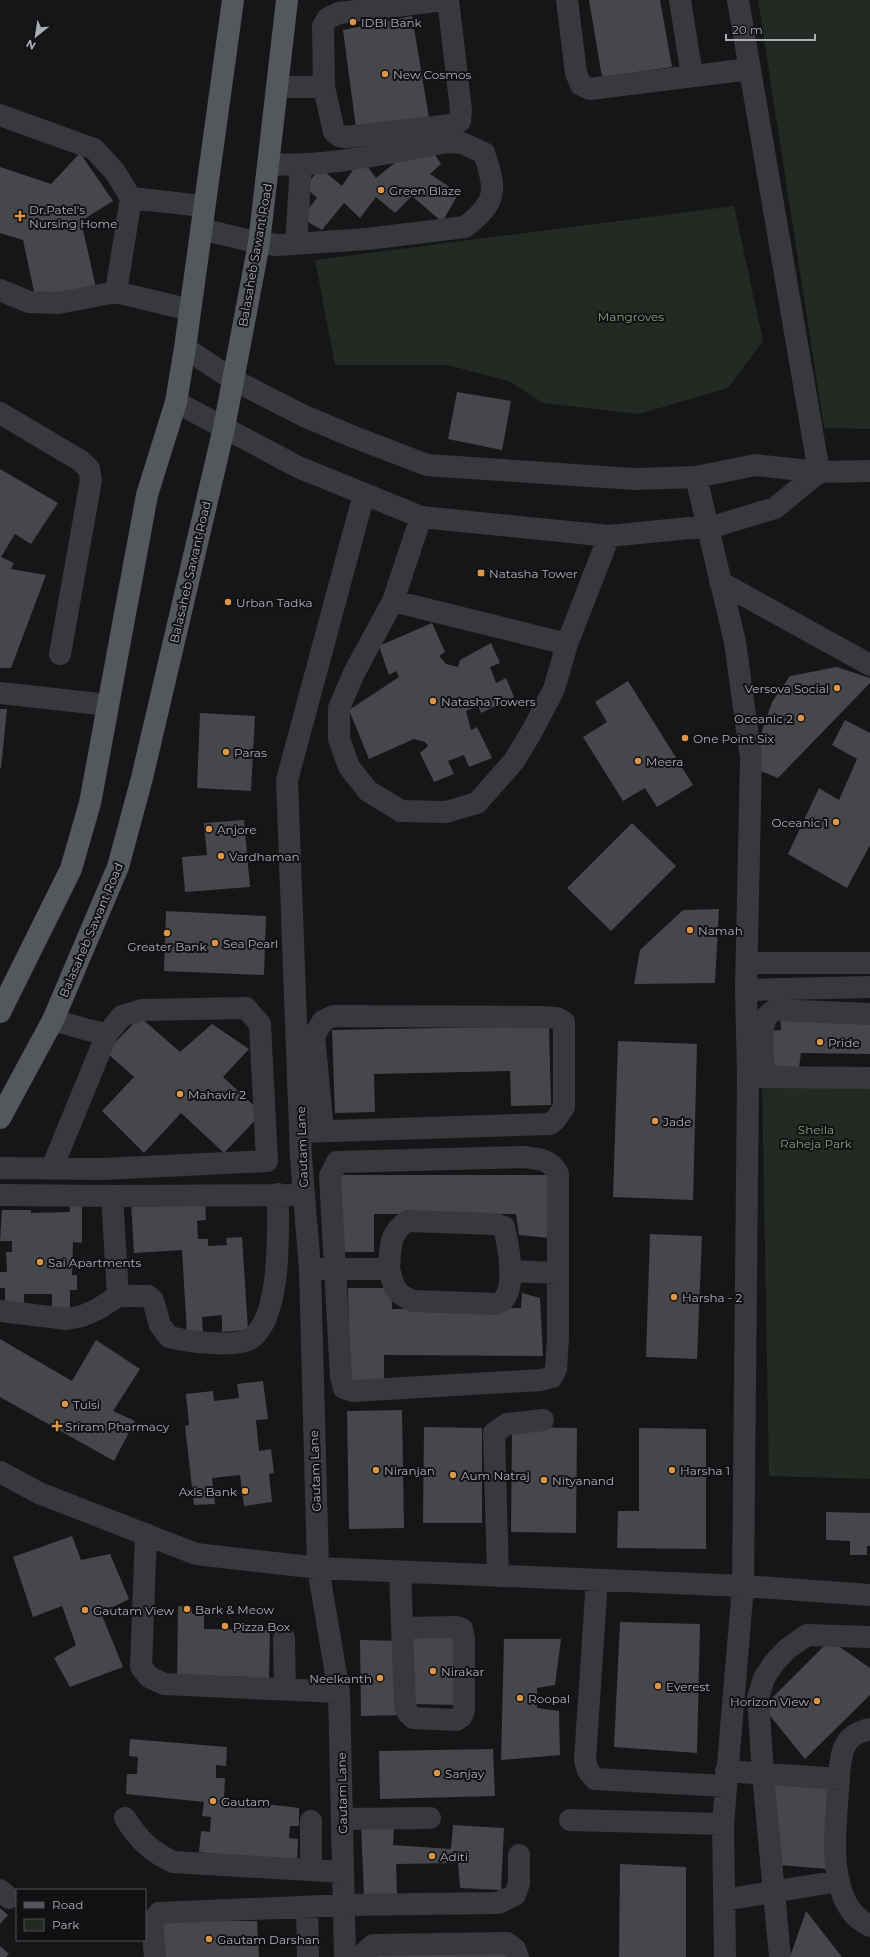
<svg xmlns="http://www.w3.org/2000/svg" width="870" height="1957" viewBox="0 0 870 1957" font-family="Montserrat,sans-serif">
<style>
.green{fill:#232a23}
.building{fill:#45474a}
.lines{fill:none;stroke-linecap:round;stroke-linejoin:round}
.minor{stroke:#38393c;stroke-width:22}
.major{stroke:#54575b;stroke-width:22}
.poi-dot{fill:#dd9649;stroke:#111113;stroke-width:1.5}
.labels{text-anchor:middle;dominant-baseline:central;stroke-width:4;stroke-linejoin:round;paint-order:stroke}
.poi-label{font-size:12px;fill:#aaafb6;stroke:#111113;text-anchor:start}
.street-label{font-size:12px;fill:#aaafb6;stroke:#111113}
.park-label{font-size:12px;fill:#859f83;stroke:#111113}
</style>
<rect width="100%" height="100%" fill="#161618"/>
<path class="green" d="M758 0H870V429L824 428Z
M734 206 763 341 728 388 639 414 543 403 509 381 447 365H335L315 260Z
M762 1081 870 1083V1479L769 1476Z"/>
<path class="building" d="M589 0H660L672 67 602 77Z
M412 16 429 118 356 128 343 30Z
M433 152 441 164 430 174 459 193 442 222 412 196 395 213 376 197 360 218 344 203 322 230 301 218 317 198 305 187 320 168 342 186 361 158 376 178 397 161Z
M80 153 113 201 81 221 96 288 35 296 23 240 0 233V167L51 184Z
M457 392 511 401 502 450 448 439Z
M0 469 58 503 31 544 15 534 1 557 14 563 11 569 46 575 11 668H0Z
M432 623 445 652 439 656 446 664 458 667 460 660 491 643 500 663 490 667 496 683 506 678 514 697 481 713 478 706 466 711 471 730 477 727 492 758 469 767 464 755 448 761 454 774 434 782 420 753 428 746 425 742 414 739 369 759 349 710 399 677 396 671 389 675 379 646Z
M837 667 870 678V683L778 778 761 771 758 753 761 734 772 702 790 676Z
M628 681 693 785 657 807 645 788 623 801 583 737 607 722 595 702Z
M0 709H7L1 768H0Z
M200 713 255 716 251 791 197 788Z
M845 720 870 733V845L847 888 788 854 819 788 839 800 857 759 832 745Z
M244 820 250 887 185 892 182 857 207 855 204 823Z
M632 823 676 866 611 931 567 888Z
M719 909 715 983 634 984 640 950 683 910Z
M166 911 266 916 264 975 164 971Z
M780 1013 870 1020V1054L801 1053 799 1068 769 1066 770 1031 781 1030Z
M140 1017 180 1052 212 1024 249 1049 223 1077 262 1113 224 1153 181 1113 144 1153 102 1111 134 1077 106 1052Z
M549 1026 551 1105 511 1106 510 1071 374 1074 375 1112 335 1113 332 1030Z
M618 1041 697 1044 693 1200 613 1197Z
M340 1175H549V1238L519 1235 516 1214H374V1252H339Z
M205 1197 206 1220 197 1221 198 1239H208V1246L227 1245 226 1238 242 1237 248 1330 222 1332V1315L202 1317 203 1333 187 1334 182 1250 134 1253 131 1201Z
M82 1204V1243L73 1242 72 1275H77V1290H70V1310H52V1294H24V1310H5V1288H0V1272H7L6 1252H12V1241H0L2 1210H31V1213L70 1212V1205Z
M650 1234 702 1236 697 1359 646 1357Z
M348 1288H392V1309L521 1308 522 1293 540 1298 543 1356 384 1355V1381H350Z
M0 1339 72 1381 96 1340 140 1369 113 1411 135 1421 114 1461 0 1397Z
M263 1381 268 1419 256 1420 259 1451 271 1449 274 1473 269 1474 272 1502 244 1506 240 1475 212 1478 215 1504 194 1505 185 1426 189 1425 186 1394 213 1391 214 1401 239 1398 237 1384Z
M402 1410 404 1528 349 1529 347 1411Z
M424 1427 482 1428V1523H423Z
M512 1427 577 1428 576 1533 511 1532Z
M639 1428 706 1429V1549L617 1548 618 1511H639Z
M826 1512 870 1513V1546H867V1555H850V1541L826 1540Z
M72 1536 81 1560 110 1554 129 1599 101 1613 123 1667 70 1687 54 1658 76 1645 62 1606 33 1617 13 1557Z
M178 1606 192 1607V1614L204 1615V1629L270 1630 269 1681H252V1677L226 1676 177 1683Z
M620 1622 700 1624 697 1753 614 1747Z
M409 1638H455L458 1705 411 1704Z
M504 1639H561L555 1685 537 1688V1708L559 1711 560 1755 501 1760Z
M360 1640 398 1641 401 1715 361 1716Z
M830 1640 870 1668V1695L805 1759 763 1707Z
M130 1739 227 1747 226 1766 216 1765V1778H225L224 1799 299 1808V1826H290L289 1838 298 1839 297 1863 199 1852 201 1831 210 1832 211 1817 202 1816 204 1802 126 1794 127 1774H137L138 1757 129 1756Z
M493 1749 495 1796 380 1799 379 1751Z
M773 1780 831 1785 828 1869 780 1865Z
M361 1824 394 1826 393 1845 451 1849 453 1825 504 1828 501 1890 460 1888 458 1863 396 1864 397 1897 364 1896Z
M620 1864 686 1867V1957H619Z
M0 1908 8 1915 0 1924Z
M806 1911 842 1957H790Z
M159 1921H257L259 1957H162Z
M0 1946 9 1954 6 1957H0Z
M372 1948 506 1949 507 1957H372Z"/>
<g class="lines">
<path class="minor" d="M567 0 576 73 581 85 590 89 750 69
M680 0 692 76
M738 0 819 472
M278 87H324L334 132 339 136 346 137 451 125 460 121 461 110 448 0
M324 87 323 26 328 18 339 13 444 0
M0 115 94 149 115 172 131 198 203 206
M201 229 259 243 277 245 367 239 465 227C497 202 497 191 484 153L462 143 448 142C392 152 325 168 269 164
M296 244 301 164
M0 290 29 302 59 303 116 292 190 310
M116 292 131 198
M185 348 232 379 304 416 354 437 427 465 634 479 696 477 755 465 819 472 870 471
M176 402 298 467 421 517 609 536 719 525 775 508 819 472
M0 413 81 461 89 469 91 480 60 654
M696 477 735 642 751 758 746 990 748 1077 743 1586 723 1824 725 1957
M421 517 393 601 354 673 339 708V739L349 767 368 791 401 811 446 812 477 803 514 761 531 733 554 689 567 644 609 536
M720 582 870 665
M393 601 567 644
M0 693 108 705
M747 963H870
M746 990 870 987
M751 1077 870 1078
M765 1077C764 1060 755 1018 775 1010L870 1014
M301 1132 550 1124 556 1119 564 1107V1022L557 1018 541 1017 333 1016 323 1021 314 1035 323 1131
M524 1157C539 1159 551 1159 558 1174V1339L556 1369 552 1377 541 1380 353 1391 344 1388 341 1377 330 1176 337 1162Z
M0 1168 103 1169 267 1161 260 1024 246 1008 142 1010 122 1016 107 1034 88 1030 53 1020
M52 1168 107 1034
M0 1195 112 1196 293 1195
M112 1196 118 1296
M321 1269H389C394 1287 394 1294 414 1301L497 1304C499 1303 503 1301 504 1299 516 1285 508 1244 504 1227L495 1224 407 1221C388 1235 391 1247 389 1269
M510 1271 557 1273
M0 1311 67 1319 82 1316 98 1309 118 1296H148L153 1300 160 1325 169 1337C185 1341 235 1348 250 1339 282 1319 278 1229 278 1194
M0 1472 39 1493 196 1554 318 1568 743 1586 870 1595
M146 1534 141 1667 149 1677 164 1684 339 1692
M400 1572 405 1706 408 1713 413 1718 456 1720 462 1716 464 1709V1639L462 1629 457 1627 403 1628
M498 1576 494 1433 507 1424 543 1420
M597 1580 585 1760 588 1771 595 1779 725 1786
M284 1638 285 1689
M870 1729C858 1732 849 1736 844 1748 839 1760 839 1778 838 1791 836 1825 830 1866 844 1898 851 1913 856 1918 870 1926
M726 1771 839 1779
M125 1818C139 1840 150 1851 173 1862L343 1872
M342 1819 430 1818
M570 1820 723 1824
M311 1870V1821
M0 1890 9 1898
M724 1900 839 1881
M307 1907 308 1957
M155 1957 152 1921 159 1913 345 1905 498 1903 515 1895 519 1883V1855
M345 1957 339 1692 318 1568 310 1269 301 1158 287 780 364 494
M366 1957V1951L373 1945 507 1943 515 1949 518 1957
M780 1957 763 1774 758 1698 764 1678 774 1663 787 1649 807 1635 870 1637"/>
<path class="major" d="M0 1012 71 869 90 803 147 495 176 402 185 348 233 0
M0 1118 53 1020 118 867 142 778 224 428 259 243 287 0"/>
</g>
<g class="poi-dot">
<circle cx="353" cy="22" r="4"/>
<circle cx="385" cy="74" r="4"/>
<circle cx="381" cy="190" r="4"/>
<path d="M18 210h4v4h4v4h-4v4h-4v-4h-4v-4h4z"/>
<rect x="477" y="569" width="8" height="8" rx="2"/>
<circle cx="228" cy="602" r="4"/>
<circle cx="837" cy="688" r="4"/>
<circle cx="433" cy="701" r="4"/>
<circle cx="801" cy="718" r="4"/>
<circle cx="685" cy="738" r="4"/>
<circle cx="226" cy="752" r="4"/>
<circle cx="638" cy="761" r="4"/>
<circle cx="836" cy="822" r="4"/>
<circle cx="209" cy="829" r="4"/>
<circle cx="221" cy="856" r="4"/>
<circle cx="690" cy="930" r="4"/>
<circle cx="167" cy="933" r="4"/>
<circle cx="215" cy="943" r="4"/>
<circle cx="820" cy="1042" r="4"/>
<circle cx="180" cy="1094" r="4"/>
<circle cx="655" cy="1121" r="4"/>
<circle cx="40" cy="1262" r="4"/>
<circle cx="674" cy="1297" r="4"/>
<circle cx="65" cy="1404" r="4"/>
<path d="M55 1420h4v4h4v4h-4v4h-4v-4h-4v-4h4z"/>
<circle cx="376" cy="1470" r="4"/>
<circle cx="672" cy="1470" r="4"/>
<circle cx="453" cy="1475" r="4"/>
<circle cx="544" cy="1480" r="4"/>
<circle cx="245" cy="1491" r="4"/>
<circle cx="187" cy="1609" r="4"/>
<circle cx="85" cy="1610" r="4"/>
<circle cx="225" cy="1626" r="4"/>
<circle cx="433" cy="1671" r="4"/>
<circle cx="380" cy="1678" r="4"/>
<circle cx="658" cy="1686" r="4"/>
<circle cx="520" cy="1698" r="4"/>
<circle cx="817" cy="1701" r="4"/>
<circle cx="437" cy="1773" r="4"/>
<circle cx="213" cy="1801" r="4"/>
<circle cx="432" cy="1856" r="4"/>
<circle cx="209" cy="1939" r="4"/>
</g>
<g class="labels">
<g class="poi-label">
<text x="361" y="22">IDBI Bank</text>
<text x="393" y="74">New Cosmos</text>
<text x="389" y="190">Green Blaze</text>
<text x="29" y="209">Dr.Patel's<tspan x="29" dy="14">Nursing Home</tspan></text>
<text x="489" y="573">Natasha Tower</text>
<text x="236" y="602">Urban Tadka</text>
<text x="829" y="688" text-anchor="end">Versova Social</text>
<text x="441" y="701">Natasha Towers</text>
<text x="793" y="718" text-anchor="end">Oceanic 2</text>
<text x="693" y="738">One Point Six</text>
<text x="234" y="752">Paras</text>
<text x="646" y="761">Meera</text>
<text x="828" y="822" text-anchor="end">Oceanic 1</text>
<text x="217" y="829">Anjore</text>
<text x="229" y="856">Vardhaman</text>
<text x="698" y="930">Namah</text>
<text x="223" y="943">Sea Pearl</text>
<text x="167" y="946" text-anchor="middle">Greater Bank</text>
<text x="828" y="1042">Pride</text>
<text x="188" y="1094">Mahavir 2</text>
<text x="663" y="1121">Jade</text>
<text x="48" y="1262">Sai Apartments</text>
<text x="682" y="1297">Harsha - 2</text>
<text x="73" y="1404">Tulsi</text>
<text x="65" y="1426">Sriram Pharmacy</text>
<text x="384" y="1470">Niranjan</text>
<text x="680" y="1470">Harsha 1</text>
<text x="461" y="1475">Aum Natraj</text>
<text x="552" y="1480">Nityanand</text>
<text x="237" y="1491" text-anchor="end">Axis Bank</text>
<text x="195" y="1609">Bark &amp; Meow</text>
<text x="93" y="1610">Gautam View</text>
<text x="233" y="1626">Pizza Box</text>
<text x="441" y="1671">Nirakar</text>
<text x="372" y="1678" text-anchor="end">Neelkanth</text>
<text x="666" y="1686">Everest</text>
<text x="528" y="1698">Roopal</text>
<text x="809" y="1701" text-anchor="end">Horizon View</text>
<text x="445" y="1773">Sanjay</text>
<text x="221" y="1801">Gautam</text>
<text x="440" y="1856">Aditi</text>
<text x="217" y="1939">Gautam Darshan</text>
</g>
<g class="street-label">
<text transform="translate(255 255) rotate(-80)">Balasaheb Sawant Road</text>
<text transform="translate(190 572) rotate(-77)">Balasaheb Sawant Road</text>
<text transform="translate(91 930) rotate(-67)">Balasaheb Sawant Road</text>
<text transform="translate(302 1147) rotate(-92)">Gautam Lane</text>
<text transform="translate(315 1471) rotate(-92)">Gautam Lane</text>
<text transform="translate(342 1793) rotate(-91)">Gautam Lane</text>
</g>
<g class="park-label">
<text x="631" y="316">Mangroves</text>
<text x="816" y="1129">Sheila<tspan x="816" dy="14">Raheja Park</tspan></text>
</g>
</g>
<rect x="16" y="1889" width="130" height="52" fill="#111113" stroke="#4e5054"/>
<rect x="24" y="1902" width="20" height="6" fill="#54575b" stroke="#4e5054"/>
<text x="52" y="1909" font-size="12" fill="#aaafb6">Road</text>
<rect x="24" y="1919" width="20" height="12" fill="#232a23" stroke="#4e5054"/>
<text x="52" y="1929" font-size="12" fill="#aaafb6">Park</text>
<g transform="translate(36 36) rotate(210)" stroke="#111113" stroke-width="3" paint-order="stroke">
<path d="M0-3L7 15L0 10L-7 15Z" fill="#aaafb6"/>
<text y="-6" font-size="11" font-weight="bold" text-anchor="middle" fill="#aaafb6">N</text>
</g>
<path d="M726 34v6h89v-6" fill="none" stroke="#aaafb6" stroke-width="2"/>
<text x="732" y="34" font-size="12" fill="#aaafb6" stroke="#111113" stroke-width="3" paint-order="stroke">20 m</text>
</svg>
